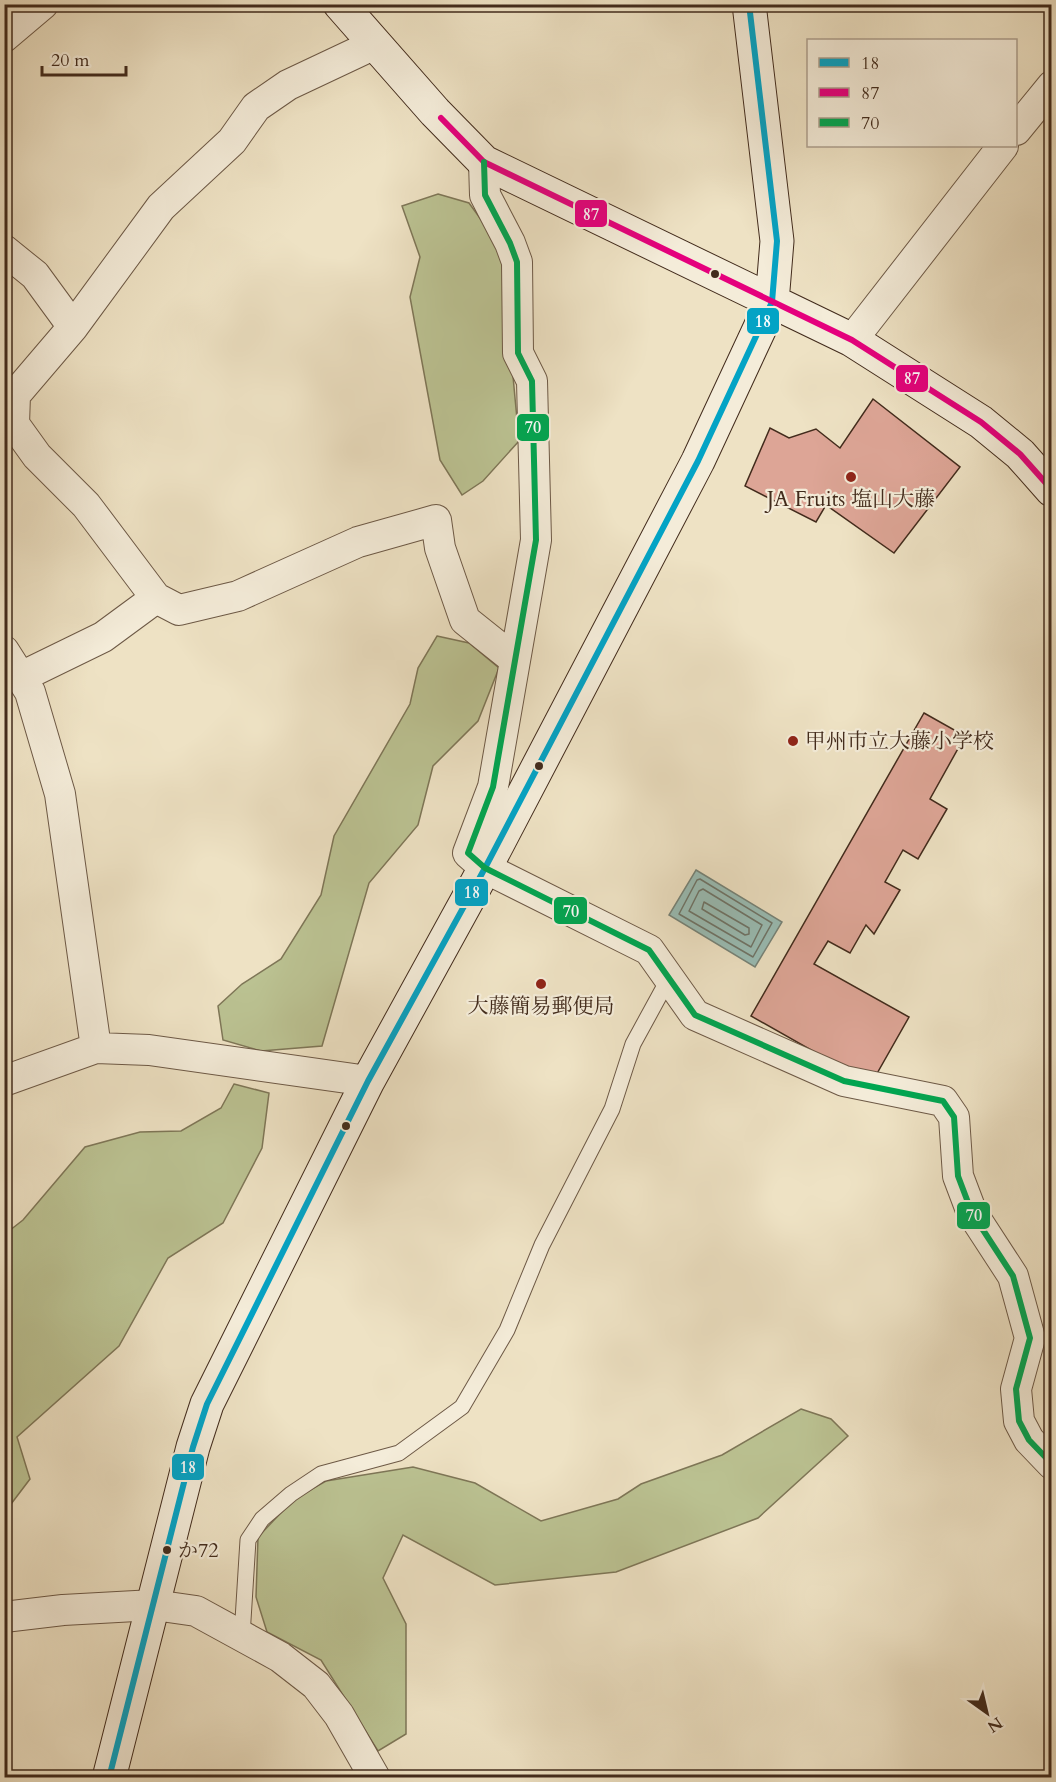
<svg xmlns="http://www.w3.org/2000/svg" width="1056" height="1782" viewBox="0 0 1056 1782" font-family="Cardo,'Noto Serif JP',serif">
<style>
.green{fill:#bbc292;stroke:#7e7657;stroke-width:1.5}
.water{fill:#99bdb5;stroke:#768378;stroke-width:1.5}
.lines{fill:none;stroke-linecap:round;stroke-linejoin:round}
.shore{stroke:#6e7468;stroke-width:1.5}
.building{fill:#dda596;stroke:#422b1c;stroke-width:1.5}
.lane-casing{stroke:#6d5946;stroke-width:17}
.street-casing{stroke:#6d5946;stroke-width:32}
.secondary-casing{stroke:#422b1c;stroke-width:35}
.lane{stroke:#f4ecd9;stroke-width:15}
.street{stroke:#f4ecd9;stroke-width:30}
.secondary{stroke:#f4ecd9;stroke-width:33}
.bus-1-casing{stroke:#f4ecd9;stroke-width:10}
.bus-2-casing{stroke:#f4ecd9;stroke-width:10}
.bus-3-casing{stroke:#f4ecd9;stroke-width:10}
.bus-1{stroke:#03a3c5;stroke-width:6}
.bus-2{stroke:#e5007d;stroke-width:6}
.bus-3{stroke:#00a651;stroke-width:6}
.bus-dot{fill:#422b1c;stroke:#f4ecd9;stroke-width:2}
.poi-dot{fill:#8f2418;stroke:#f4ecd9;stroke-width:2}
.labels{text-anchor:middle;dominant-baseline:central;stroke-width:4.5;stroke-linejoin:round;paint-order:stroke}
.bus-label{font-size:20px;fill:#422b1c;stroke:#f4ecd9;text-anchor:start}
.poi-label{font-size:21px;fill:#422b1c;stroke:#f4ecd9}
.line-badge{stroke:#f4ecd9;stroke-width:2}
.badge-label{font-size:16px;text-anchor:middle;font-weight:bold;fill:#fff}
</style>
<rect width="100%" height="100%" fill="#eee2c4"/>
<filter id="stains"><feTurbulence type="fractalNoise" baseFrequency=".00333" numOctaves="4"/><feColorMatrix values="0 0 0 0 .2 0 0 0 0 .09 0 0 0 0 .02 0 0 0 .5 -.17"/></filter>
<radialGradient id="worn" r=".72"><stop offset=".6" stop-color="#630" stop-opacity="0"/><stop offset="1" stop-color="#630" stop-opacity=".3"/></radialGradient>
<path class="green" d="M438 194 469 203 501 247 519 441 483 481 462 495 440 460 410 297 420 257 402 206Z
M437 636 469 643 499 668 478 721 433 766 418 825 369 883 322 1046 261 1051 223 1040 218 1006 242 984 281 959 321 895 334 836 410 704 418 668Z
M234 1084 269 1093 262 1148 223 1223 168 1258 119 1346 17 1437 30 1479 5 1512V1234L23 1220 85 1147 140 1132 181 1131 221 1108Z
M801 1409 831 1419 848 1436 758 1518 616 1572 495 1585 403 1535 383 1578 406 1624V1734L378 1751 321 1660 267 1632 256 1597 258 1537 294 1499 326 1481 413 1467 475 1483 541 1521 618 1499 641 1484 722 1455Z"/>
<path class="water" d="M696 870 782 922 755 967 669 915Z"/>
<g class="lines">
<path class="shore" d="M700 879 772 923 753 957 679 914 697 880Z
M703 889 762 925 751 947 689 911 699 891Z
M704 902 749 928V934L745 935 702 909Z"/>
</g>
<path class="building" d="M873 399 960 467 894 553 826 505 816 522 745 486 770 428 789 438 816 429 840 448Z
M924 713 965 736 930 799 947 809 918 859 903 850 885 882 900 890 874 934 866 925 850 953 828 941 814 964 909 1017 871 1084 751 1016Z"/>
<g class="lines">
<defs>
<path id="lane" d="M242 1636 248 1540 262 1519 291 1494 321 1474 399 1453 462 1407 507 1330 542 1245 612 1109 633 1044 669 978"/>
<path id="street" d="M4 37 43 4
M1016 130 1052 86
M484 162 485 195 510 243 517 262 518 353 532 381 536 540 493 787 468 853 485 868 649 950 695 1015 844 1081 943 1101 954 1117 958 1176 972 1213 1013 1276 1030 1338 1016 1389 1019 1421 1029 1440 1052 1464
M4 250 35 275 73 327
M852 340 1003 146
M156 598 179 610 238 596 358 542 436 520 440 548 465 620 515 660
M4 651 30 692 60 794 96 1048
M21 677 103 637 156 598 86 505 37 456 14 424 15 395 73 327 161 207 232 141 256 107 288 85 375 44
M4 1081 96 1048 149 1050 368 1081
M4 1617 63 1610 154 1605 196 1611 280 1657 316 1685 339 1715 375 1778"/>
<path id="secondary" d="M340 4 435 112 484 162 852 340 981 422 1020 454 1052 490
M109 1778 193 1447 207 1404 368 1081 485 868 698 461 772 302 777 241 749 4"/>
</defs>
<use href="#lane" class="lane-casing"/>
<use href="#street" class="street-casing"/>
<use href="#secondary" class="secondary-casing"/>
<use href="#lane" class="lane"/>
<use href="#street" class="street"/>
<use href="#secondary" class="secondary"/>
<defs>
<path id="bus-1" d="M109 1778 193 1447 207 1404 368 1081 485 868 698 461 772 302 777 241 749 4"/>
<path id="bus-2" d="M441 118 484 162 852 340 981 422 1020 454 1052 490"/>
<path id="bus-3" d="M484 162 485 195 510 243 517 262 518 353 532 381 536 540 493 787 468 853 485 868 649 950 695 1015 844 1081 943 1101 954 1117 958 1176 972 1213 1013 1276 1030 1338 1016 1389 1019 1421 1029 1440 1052 1464"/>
</defs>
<use href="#bus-1" class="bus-1-casing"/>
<use href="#bus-2" class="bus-2-casing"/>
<use href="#bus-3" class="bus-3-casing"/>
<use href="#bus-1" class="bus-1"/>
<use href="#bus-2" class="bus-2"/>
<use href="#bus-3" class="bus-3"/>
</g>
<g class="bus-dot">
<circle cx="715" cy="274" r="5"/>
<circle cx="539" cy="766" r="5"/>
<circle cx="346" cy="1126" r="5"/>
<circle cx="167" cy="1550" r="5"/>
</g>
<g class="poi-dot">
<circle cx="851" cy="477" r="6"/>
<circle cx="793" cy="741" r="6"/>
<circle cx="541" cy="984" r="6"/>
</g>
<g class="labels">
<g class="bus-label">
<text x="178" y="1550">か72</text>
</g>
<g class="poi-label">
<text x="851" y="499">JA Fruits 塩山大藤</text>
<text x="805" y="741" text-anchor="start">甲州市立大藤小学校</text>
<text x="541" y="1006">大藤簡易郵便局</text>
</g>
</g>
<g class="line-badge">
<rect x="574" y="199" width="34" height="29" rx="6" fill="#e5007d"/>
<rect x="746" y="307" width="34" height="28" rx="6" fill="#03a3c5"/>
<rect x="895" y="364" width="34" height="29" rx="6" fill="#e5007d"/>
<rect x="516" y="413" width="34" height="29" rx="6" fill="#00a651"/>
<rect x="454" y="878" width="35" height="29" rx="6" fill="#03a3c5"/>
<rect x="553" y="896" width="35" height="29" rx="6" fill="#00a651"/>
<rect x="956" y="1201" width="35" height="29" rx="6" fill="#00a651"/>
<rect x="171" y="1453" width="34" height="28" rx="6" fill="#03a3c5"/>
</g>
<g class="badge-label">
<text x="591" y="220">87</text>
<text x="763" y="327">18</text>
<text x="912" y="384">87</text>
<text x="533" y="433">70</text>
<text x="472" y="898">18</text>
<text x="571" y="917">70</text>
<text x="974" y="1221">70</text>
<text x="188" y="1473">18</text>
</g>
<rect width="1056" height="1782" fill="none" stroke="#eee2c4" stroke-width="24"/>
<rect x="6" y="6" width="1044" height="1770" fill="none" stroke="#422b1c" stroke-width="3"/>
<rect x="12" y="12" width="1032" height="1758" fill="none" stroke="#422b1c" stroke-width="1.5"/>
<rect x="807" y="39" width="210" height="108" fill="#f4ecd9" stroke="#ad9f8d" stroke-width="1.5"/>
<rect x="819" y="58" width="30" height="9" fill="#03a3c5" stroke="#ad9f8d" stroke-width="1.5"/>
<text x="861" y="69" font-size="18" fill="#422b1c">18</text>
<rect x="819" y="88" width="30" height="9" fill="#e5007d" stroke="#ad9f8d" stroke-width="1.5"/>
<text x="861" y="99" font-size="18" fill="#422b1c">87</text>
<rect x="819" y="118" width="30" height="9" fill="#00a651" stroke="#ad9f8d" stroke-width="1.5"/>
<text x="861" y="129" font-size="18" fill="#422b1c">70</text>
<g transform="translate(987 1713) rotate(146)" stroke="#f4ecd9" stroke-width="4.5" paint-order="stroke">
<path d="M0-4.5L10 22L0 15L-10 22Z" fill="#422b1c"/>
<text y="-9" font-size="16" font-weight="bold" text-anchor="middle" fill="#422b1c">N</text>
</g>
<path d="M42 66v9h84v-9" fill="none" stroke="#422b1c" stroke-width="3"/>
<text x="51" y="66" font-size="18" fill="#422b1c" stroke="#f4ecd9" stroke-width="4.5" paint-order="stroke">20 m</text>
<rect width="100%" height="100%" filter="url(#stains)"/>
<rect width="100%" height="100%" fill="url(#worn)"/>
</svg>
